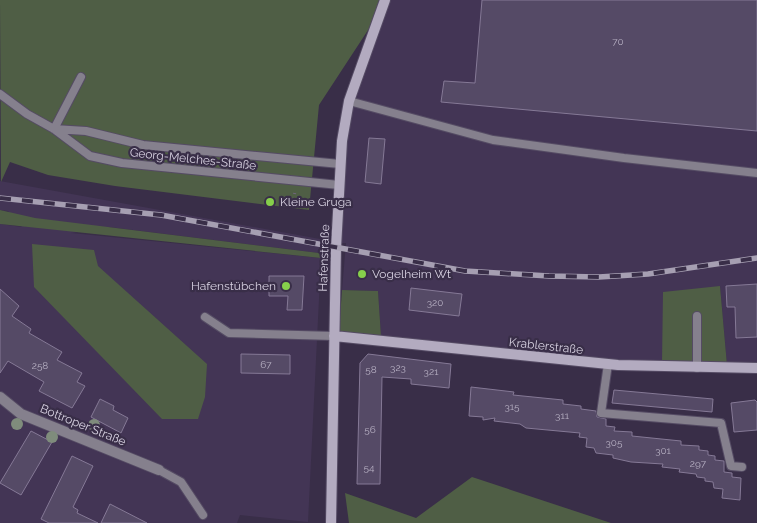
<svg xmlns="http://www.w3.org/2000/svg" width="757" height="523" viewBox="0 0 757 523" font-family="Raleway,sans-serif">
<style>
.built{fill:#433555}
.green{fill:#4f5e45}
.building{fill:#554a66;stroke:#857996}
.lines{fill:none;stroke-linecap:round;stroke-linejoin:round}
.lane-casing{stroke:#554b64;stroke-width:10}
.street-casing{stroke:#554b64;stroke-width:12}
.secondary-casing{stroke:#554b64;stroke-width:12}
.path{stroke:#70667d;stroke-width:3;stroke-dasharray:1 4;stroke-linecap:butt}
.lane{stroke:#85808d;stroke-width:8}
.street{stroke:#85808d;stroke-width:10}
.secondary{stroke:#b3abc0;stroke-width:10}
.rail-casing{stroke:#a69fb2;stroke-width:5.5}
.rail{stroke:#392e48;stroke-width:4;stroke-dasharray:11;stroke-linecap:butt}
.tree{fill:#7f8c7c}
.poi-dot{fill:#86cf4b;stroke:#392e48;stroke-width:2}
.labels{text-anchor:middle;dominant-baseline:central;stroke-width:4.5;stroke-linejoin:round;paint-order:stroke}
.number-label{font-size:10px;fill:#b6afc2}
.street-label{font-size:12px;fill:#d7d1e1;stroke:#392e48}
.poi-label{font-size:12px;fill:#d7d1e1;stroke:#392e48;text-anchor:start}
</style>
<rect width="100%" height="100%" fill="#392e48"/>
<path class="built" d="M389 0H757V366L727 365 720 286 662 363 606 361 381 336 378 291 342 290 346 243H341V185L349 114Z
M0 181 320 239 319 253 109 227 71 233 321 258 308 522 240 515 237 523H0V224L22 227 8 211 0 210Z"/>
<path class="green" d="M0 0H381L372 24 319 105 309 210 115 186 48 175 10 162 1 182Z
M0 210 35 218 319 253 321 258 0 224Z
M32 244 94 250 98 266 207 364 205 397 198 419H162L34 287Z
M720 286 727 365 662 363 663 292Z
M342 290 378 291 381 336 339 332Z
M472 477 611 523H349L345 493 416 518Z"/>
<path class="building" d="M482 0H757V131L441 102 444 81 475 83Z
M369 138 385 139 381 184 365 182Z
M269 276H304L302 310H287L288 296H269Z
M757 284V337L736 338 735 307H727L726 286Z
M411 288 462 294 459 316 409 310Z
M0 289 19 306 12 316 31 329 29 333 62 352 57 360 82 373 77 382 85 386 72 408 39 391 44 382 8 361 0 373Z
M241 354 290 355V374L241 373Z
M368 354 451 364 449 388 411 384V379L382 377 380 484H357L360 363Z
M471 387 514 392 513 395 563 400V404L581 406V409L596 411 597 417 606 419V426L615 427 614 431 632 432V436L681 441V445L699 446V450L708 451V455L715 456V460L724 461V472L732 473V477L741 478 740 500 722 498 723 489 714 488 713 482 705 481V478L697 477 696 474 679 472 680 469 662 467 663 464 631 462 613 458V455L596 453 594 448 586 447 587 438 579 437 580 433 526 428 520 424 494 421 495 418 483 420V417L469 416Z
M614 390 713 399 712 412 612 403Z
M100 399 114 406 113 410 128 418 121 433 91 417Z
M755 400 757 402V430L734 432 731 403Z
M31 431 52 442 21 495 0 483Z
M72 456 93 466 73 507 78 510 77 513 98 523H49L41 519Z
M110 504 147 523H101Z"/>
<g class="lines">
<defs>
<path id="lane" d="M0 94 27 114 54 129 90 156 122 163 339 185
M349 101 493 140 624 158 757 173
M54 129 86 131 143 145 340 164
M54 129 81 77
M697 316V368
M205 317 229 333 334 336
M608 364 601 413 721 423 731 466 742 467
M159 470 181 482 203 515"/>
<path id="street" d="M0 397 21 414 159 470"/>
<path id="secondary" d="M334 336 618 365 757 368
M331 523 336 248 342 141 349 101 385 0"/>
</defs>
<use href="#lane" class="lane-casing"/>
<use href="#street" class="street-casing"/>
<use href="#secondary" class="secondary-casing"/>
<path class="path" d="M294 199 295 190"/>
<use href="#lane" class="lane"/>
<use href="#street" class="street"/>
<use href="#secondary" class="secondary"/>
<defs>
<path id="rail" d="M0 198 161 215 465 271 549 276 599 277 648 274 757 258"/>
</defs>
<use href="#rail" class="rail-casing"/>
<use href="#rail" class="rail"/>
</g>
<g class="tree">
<circle cx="17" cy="424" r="6"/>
<circle cx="94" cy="425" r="6"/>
<circle cx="52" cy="437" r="6"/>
</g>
<g class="poi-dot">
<circle cx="270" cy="202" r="5"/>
<circle cx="362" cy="274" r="5"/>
<circle cx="286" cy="286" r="5"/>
</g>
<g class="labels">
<g class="number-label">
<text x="618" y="41">70</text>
<text x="435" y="302">320</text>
<text x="266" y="364">67</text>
<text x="40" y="365">258</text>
<text x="398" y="367">323</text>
<text x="371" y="369">58</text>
<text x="431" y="371">321</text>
<text x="512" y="406">315</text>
<text x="562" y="415">311</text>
<text x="370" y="429">56</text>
<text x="614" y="442">305</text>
<text x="663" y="450">301</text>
<text x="698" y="463">297</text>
<text x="369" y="467">54</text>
</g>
<g class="street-label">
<text transform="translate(193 159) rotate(6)">Georg-Melches-Straße</text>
<text transform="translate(324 258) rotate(-88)">Hafenstraße</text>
<text transform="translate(546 346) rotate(6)">Krablerstraße</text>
<text transform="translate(83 425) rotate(22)">Bottroper Straße</text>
</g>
<g class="poi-label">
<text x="280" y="202">Kleine Gruga</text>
<text x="372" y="274">Vogelheim Wt</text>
<text x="276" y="286" text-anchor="end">Hafenstübchen</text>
</g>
</g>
</svg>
